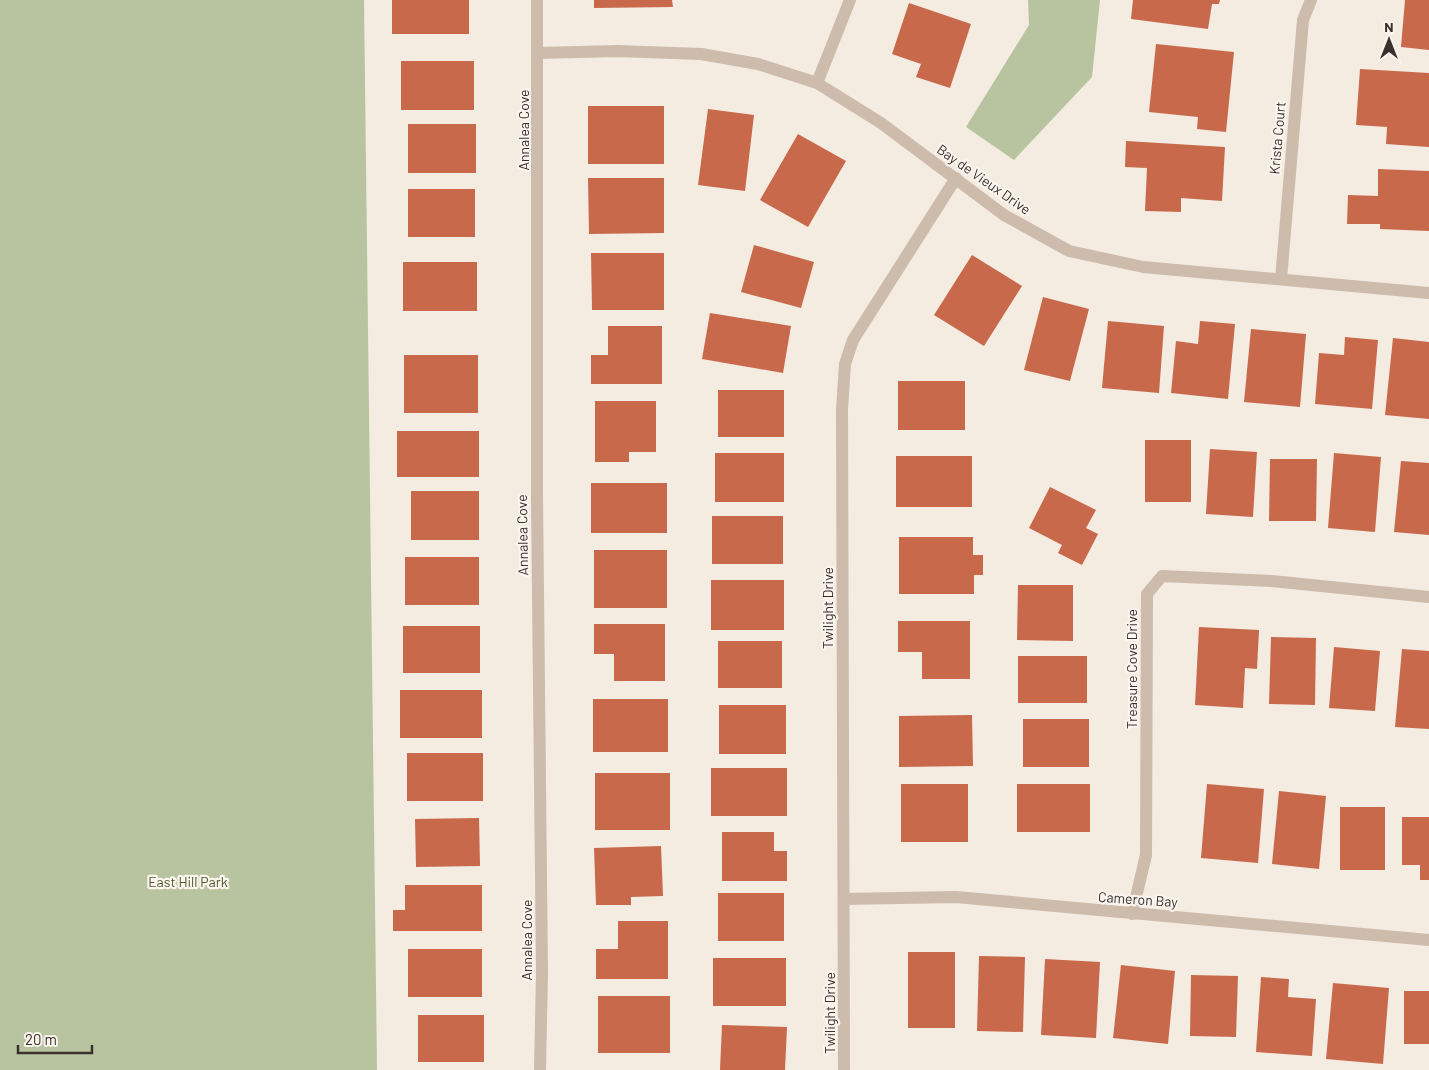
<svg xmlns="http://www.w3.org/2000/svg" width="1429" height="1070" viewBox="0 0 1429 1070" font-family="Barlow,sans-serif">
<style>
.green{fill:#b8c4a0}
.building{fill:#c8694b}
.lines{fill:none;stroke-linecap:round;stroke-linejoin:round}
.street{stroke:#cdbbac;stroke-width:12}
.labels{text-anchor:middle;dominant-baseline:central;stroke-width:4.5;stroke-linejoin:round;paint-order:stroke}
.street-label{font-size:14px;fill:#3b302b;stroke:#fbf5ee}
.park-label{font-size:14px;fill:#4a5a2e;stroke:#fbf5ee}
</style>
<rect width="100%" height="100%" fill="#f4ebe1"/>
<path class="green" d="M0 0H364L377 1070H0Z
M1028 0H1100L1092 77 1014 160 966 127 1029 25Z"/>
<path class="building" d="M392 0H469V34H392Z
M594 0H672L673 7 594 8Z
M1133 0H1220L1219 4H1212L1208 29 1131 19Z
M1405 0H1429V50L1401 47Z
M909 3 971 24 950 88 916 77 921 64 892 54Z
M1156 44 1234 52 1226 132 1197 129 1198 117 1149 112Z
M401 61H474V110H401Z
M1360 69 1429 73V147L1386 144 1387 127 1356 125Z
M588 106H664V164H588Z
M708 109 754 115 745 191 698 185Z
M408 124H476V173H408Z
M798 134 846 161 808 227 760 200Z
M1126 141 1225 147 1222 201 1181 198V212L1145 211 1147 168 1125 167Z
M1378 169 1429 171V231L1380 229V224H1347L1348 195 1378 196Z
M588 178H664V233L589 234Z
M408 189H475V237H408Z
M754 245 814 262 801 308 741 292Z
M591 253H664V310H592Z
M972 255 1022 286 984 346 934 315Z
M403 262H477V311H403Z
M1043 297 1089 309 1070 381 1024 370Z
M710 313 791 326 783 373 702 359Z
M1108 321 1164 326 1159 393 1102 388Z
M1200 321 1235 324 1228 399 1171 393 1176 341 1198 344Z
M608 326H662V384H591V355H608Z
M1251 329 1306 334 1300 407 1244 402Z
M1345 337 1378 340 1372 409 1315 404 1319 353 1344 355Z
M1393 338 1429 342V419L1385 415Z
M404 355H478V413H404Z
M898 381H965V430H898Z
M718 390H784V437H718Z
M595 401H656V452H629V462H595Z
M397 431H479V477H397Z
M1145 440H1191V502H1145Z
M1210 449 1257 452 1253 517 1206 514Z
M715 453H784V502H715Z
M1334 453 1381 457 1375 532 1328 528Z
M896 456H972V507H896Z
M1270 459H1317L1316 521H1269Z
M1401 461 1429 463V535L1394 532Z
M591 483H667V533H591Z
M1050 487 1096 510 1086 528 1098 534 1082 565 1058 553 1062 545 1029 528Z
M411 491H479V540H411Z
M712 516H783V564H712Z
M899 537H973V555H983V575H974V594H899Z
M594 550H667V608H594Z
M405 557H479V605H405Z
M711 580H784V630H711Z
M1018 585H1073V641L1017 640Z
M898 621H970V679H922V652H898Z
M594 624H665V681H614V654H594Z
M403 626H480V673H403Z
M1199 627 1259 630 1257 669 1245 668 1243 708 1195 705Z
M1271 637 1316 638 1315 705 1269 704Z
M718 641H782V688H718Z
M1334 647 1380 651 1375 711 1329 708Z
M1402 649 1429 651V729L1395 727Z
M1018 656H1087V703H1018Z
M400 690H482V738H400Z
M593 699H668V752H593Z
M719 705H786V754H719Z
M972 715 973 766 899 767V716Z
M1023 719H1089V767H1023Z
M407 753H483V801H407Z
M711 768H787V816H711Z
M595 773H670V830H595Z
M901 784H968V842H901Z
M1017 784H1090V832H1017Z
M1207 784 1264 789 1258 863 1201 858Z
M1279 791 1326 796 1319 869 1272 864Z
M1340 807H1385V870H1340Z
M1402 817H1429V880H1420V865H1402Z
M479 818 480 866 416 867 415 819Z
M722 832H774V851H787V881H722Z
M661 846 663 896 631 897V905H596L594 848Z
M405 885H482V931H393V910H405Z
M718 893H784V941H718Z
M618 921H668V979H596V949H618Z
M408 949H482V997H408Z
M908 952H955V1028H908Z
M979 956 1025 957 1023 1032 977 1031Z
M713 958H786V1006H713Z
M1045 959 1100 962 1096 1038 1041 1035Z
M1121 965 1175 971 1168 1044 1113 1038Z
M1191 975 1238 976 1236 1037 1190 1036Z
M1261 977 1289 979 1288 997 1316 999 1312 1056 1256 1052Z
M1333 983 1389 988 1383 1064 1326 1059Z
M1404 991H1429V1044H1404Z
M598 996H670V1053H598Z
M418 1015H484V1062H418Z
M722 1025 787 1027 785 1070H720Z"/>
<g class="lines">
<path class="street" d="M537 0V497L542 973 540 1070
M538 53 618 51 701 54 758 64 817 83 881 123 1004 215 1069 251 1143 267 1429 293
M817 83 850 0
M1281 279 1303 20 1311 0
M844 899 956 897 1429 940
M1132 914 1146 855 1147 594 1162 576 1272 581 1429 597
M844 1070 842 410 845 364 853 340 956 178"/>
</g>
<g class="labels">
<g class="street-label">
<text transform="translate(523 130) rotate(-90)">Annalea Cove</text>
<text transform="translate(1277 138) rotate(-85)">Krista Court</text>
<text transform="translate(984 179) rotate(35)">Bay de Vieux Drive</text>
<text transform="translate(522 535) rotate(-91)">Annalea Cove</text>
<text transform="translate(827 608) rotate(-90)">Twilight Drive</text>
<text transform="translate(1131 669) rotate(-90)">Treasure Cove Drive</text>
<text transform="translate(1138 899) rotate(4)">Cameron Bay</text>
<text transform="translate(526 940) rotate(-90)">Annalea Cove</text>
<text transform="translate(829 1013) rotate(-90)">Twilight Drive</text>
</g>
<g class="park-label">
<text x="188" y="881">East Hill Park</text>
</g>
</g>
<g transform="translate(1389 40)" stroke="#fbf5ee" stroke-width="4" paint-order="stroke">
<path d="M0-4L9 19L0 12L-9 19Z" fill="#3b302b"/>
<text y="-8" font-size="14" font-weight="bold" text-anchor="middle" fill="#3b302b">N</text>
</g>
<path d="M18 1045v8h74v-8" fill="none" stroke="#3b302b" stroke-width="2.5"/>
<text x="25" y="1045" font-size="15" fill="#3b302b" stroke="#fbf5ee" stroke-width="4" paint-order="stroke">20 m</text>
</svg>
